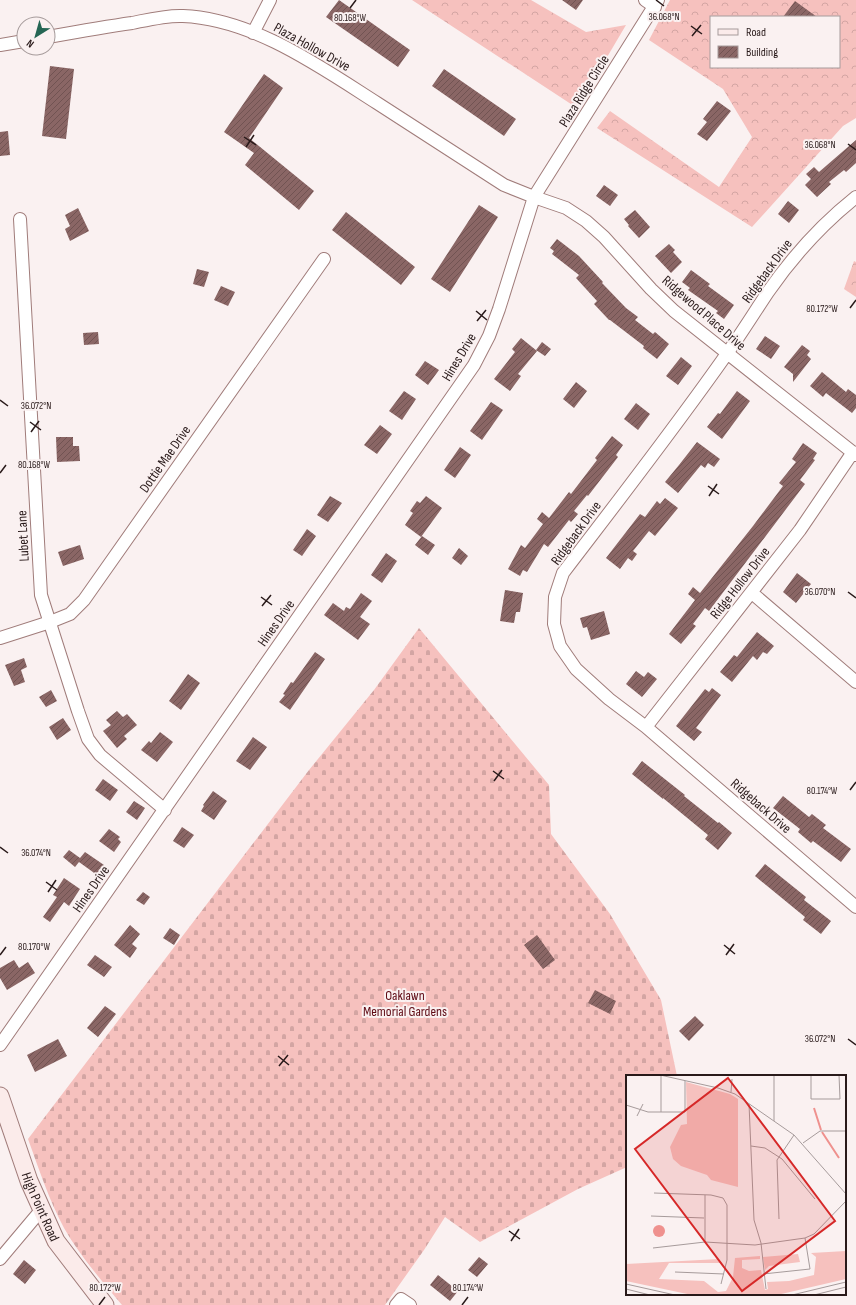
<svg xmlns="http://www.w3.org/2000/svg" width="856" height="1305" viewBox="0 0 856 1305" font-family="'Sofia Sans Condensed',sans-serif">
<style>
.forest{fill:url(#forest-crowns);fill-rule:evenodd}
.cemetery{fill:url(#cemetery-stones)}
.building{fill:url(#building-hatch)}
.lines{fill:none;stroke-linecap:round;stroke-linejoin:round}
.street-casing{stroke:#a07c7a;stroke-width:14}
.secondary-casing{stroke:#a07c7a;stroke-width:19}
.street{stroke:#fff;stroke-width:12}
.secondary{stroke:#fbebea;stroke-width:17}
.ticks{fill:none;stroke:#291a1a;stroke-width:1.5}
.labels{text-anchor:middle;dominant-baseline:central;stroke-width:4;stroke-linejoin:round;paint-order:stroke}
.street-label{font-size:14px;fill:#291a1a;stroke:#faf1f1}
.park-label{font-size:14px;fill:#5e0913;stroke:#faf1f1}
.inset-river{fill:none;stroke:#ef918e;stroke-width:2}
.inset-road{fill:none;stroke:#a69b9b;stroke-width:1}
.view{fill:#d62828;fill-opacity:0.15;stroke:#d62828;stroke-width:2}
.inset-edge{fill:none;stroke:#291a1a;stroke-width:2}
.ticks-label{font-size:10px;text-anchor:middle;fill:#291a1a;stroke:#faf1f1;stroke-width:4;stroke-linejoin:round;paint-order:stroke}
</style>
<defs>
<pattern id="forest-crowns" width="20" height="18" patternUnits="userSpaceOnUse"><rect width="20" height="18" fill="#f6c1be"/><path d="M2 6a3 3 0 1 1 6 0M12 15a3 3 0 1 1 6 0" fill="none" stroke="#d3a5a3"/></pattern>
<pattern id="cemetery-stones" width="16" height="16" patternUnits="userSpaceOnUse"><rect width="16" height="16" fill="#f6c1be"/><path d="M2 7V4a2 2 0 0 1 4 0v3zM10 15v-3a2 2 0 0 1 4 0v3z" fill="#d3a5a3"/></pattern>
<pattern id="building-hatch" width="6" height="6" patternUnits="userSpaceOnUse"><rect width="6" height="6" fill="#8a6665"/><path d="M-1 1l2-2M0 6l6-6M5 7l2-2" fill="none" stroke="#715352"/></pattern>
</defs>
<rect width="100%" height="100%" fill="#faf1f1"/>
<path class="forest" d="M412 0H531L586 32 626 25 577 108Z
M670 0H856V118L843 126 752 227 597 128 610 111 719 187 752 137 723 89 649 40ZM711 17H839V67H711Z
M854 261 856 262V297L844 289Z"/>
<path class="cemetery" d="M419 628 549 785 551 834 610 914 661 1000 677 1076H627V1167L578 1189 480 1242 445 1217 424 1250 385 1305H122C102 1281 80 1256 64 1228 49 1200 39 1169 28 1139L309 770 374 690Z"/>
<path class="building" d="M339 0 410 50 398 67 326 17Z
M562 0H583L576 10Z
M795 1 817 17H783Z
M50 66 74 69 66 139 42 136Z
M444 69 516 119 504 136 432 86Z
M264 74 283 88 249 138 314 191 299 210 245 165 254 153 224 132Z
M717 101 731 111 707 141 697 134 707 122 703 119Z
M8 131 10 155 0 156V132Z
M856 140V163L846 172 844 170 829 182 831 184 817 197 805 185 811 179 806 174 814 167 819 172Z
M604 185 618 195 610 206 596 196Z
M788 201 799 210 789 223 778 214Z
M479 205 498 217 450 292 431 279Z
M78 208 89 231 70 241 65 229 70 226 65 215Z
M635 210 650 227 639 238 628 226 629 225 624 219Z
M346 212 415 267 401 285 332 230Z
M557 239 579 256 603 282 602 283 626 308 638 317 635 320 653 334 655 332 669 344 657 359 643 348 644 346 610 320H609L594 304 597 301 576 278 579 275 552 254 554 251 550 248Z
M669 244 675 250 673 252 682 262 671 273 655 256Z
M197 269 209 272 204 287 193 284Z
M691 270 710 284 708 286 734 305 724 319 716 313 718 311 688 290 690 288 682 282Z
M221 286 235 292 228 306 214 300Z
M98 332 99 344 84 345 83 333Z
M765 336 780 346 771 359 756 349Z
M521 338 537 351 518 374 521 376 510 391 494 379 515 352 512 349Z
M542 342 551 349 545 356 536 350Z
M802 345 810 351 807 355 811 359 793 382V374L784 367Z
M681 357 692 366 678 385 666 376Z
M425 361 439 370 428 385 415 375Z
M822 372 846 392 848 389 856 395V408L852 413 826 393 823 397 810 386Z
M576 382 587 391 574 408 563 399Z
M404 391 416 399 402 420 389 411Z
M737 391 750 401 722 439 707 427 718 413 720 414Z
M491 402 503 410 482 440 470 431Z
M636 403 650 414 638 430 624 419Z
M380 425 392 434 377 454 364 445Z
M612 436 623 445 616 455 618 457 588 496 587 495 574 511 578 514 571 522 569 520 548 547 544 544 527 572 523 570 520 576 508 569 521 545 525 548 543 524 537 519 542 512 549 518 569 492 571 494 597 460 595 458Z
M56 437H73V446H79L80 461 57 462Z
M697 442 720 459 714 467 708 463 705 468 701 465 678 493 665 482 679 465Z
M803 443 817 453 813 459 815 460 800 480 805 484 709 611 705 608 693 624 696 626 681 644 669 634 695 600 688 594 693 587 700 593 753 526 783 486 779 483 796 462 792 459Z
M460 447 471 455 455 478 444 470Z
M330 496 342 503 328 522 317 515Z
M426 496 442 508 421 537 405 525 413 513 410 511 417 501 420 503Z
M665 498 678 508 655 536 649 531 633 551 637 554 632 561 628 558 620 569 606 558 640 514 645 517 657 501 660 504Z
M307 529 316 536 302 556 293 550Z
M422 536 435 545 428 555 415 545Z
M80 545 84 559 63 566 58 552Z
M459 548 468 556 461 565 452 558Z
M386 553 397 561 382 583 371 575Z
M797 573 811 584 796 603 783 592Z
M505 590 523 593 520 612H516L514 623 500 621Z
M361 593 372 601 360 617 370 624 358 640 324 615 333 603 344 611 346 607 350 609Z
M604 611 610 634 591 640 587 627 583 628 580 618Z
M757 632 774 646 767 654 763 652 757 660 753 656 732 682 720 672 734 655 737 657Z
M315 652 325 659 290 710 279 702 285 695 283 694 291 682 293 683Z
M24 658 27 667 21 670 25 682 14 686 5 665Z
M636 671 644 677 648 672 657 679 642 697 626 684Z
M188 674 200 683 181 710 169 701Z
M712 688 721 695 696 728 702 732 694 741 676 726 705 689 709 692Z
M51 690 57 701 46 707 39 697Z
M117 711 123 717 127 714 137 725 124 736 127 739 117 748 103 731 111 725 106 720Z
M63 718 71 730 57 740 49 727Z
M160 732 173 742 157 762 141 750 149 741 151 743Z
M253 737 267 747 250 770 236 761Z
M642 761 685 795 684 796 718 823 719 822 732 833 718 850 705 839 708 835 663 798V799L632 774Z
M103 779 118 790 110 801 95 790Z
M213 791 227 801 214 820 201 811 204 806 203 805Z
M783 796 809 817 812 814 826 825 823 828 851 849 841 862 813 841 811 843 798 832 800 829 773 808Z
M134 801 145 808 137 820 126 812Z
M182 827 194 835 184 848 173 841Z
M109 829 120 837 118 839 121 842 114 852 99 841Z
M69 850 80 858 85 852 104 865 97 875 79 862 75 867 63 857Z
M765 864 806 897 804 900 831 921 821 934 803 920 805 917 755 876Z
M64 878 80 889 69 906 64 902 50 922 43 917 57 897 53 895Z
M143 892 150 897 144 905 136 900Z
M130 925 140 934 132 944 137 948 130 958 114 945Z
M170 928 180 935 174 945 163 938Z
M537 935 555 960 543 969 524 945Z
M95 955 112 967 104 977 87 965Z
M14 960 19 968 28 962 35 973 7 990 0 978V968Z
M595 990 616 1001 610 1014 588 1003Z
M105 1006 116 1014 98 1037 87 1028Z
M695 1016 704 1025 689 1041 679 1031Z
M58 1039 67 1056 35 1072 27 1055Z
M479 1257 488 1264 477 1277 468 1270Z
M24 1260 36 1270 25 1284 13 1274Z
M438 1275 458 1291 450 1301 430 1285Z"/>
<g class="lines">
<defs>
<path id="street" d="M645 0 655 7
M253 33 270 0
M48 37C76 32 104 27 132 23 147 20 167 15 183 16 253 19 319 66 377 103 419 130 462 158 504 185L534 197 566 208 586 221 604 237 651 289 674 311 856 455
M0 45 24 41
M856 197C822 224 793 256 768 292 754 313 741 334 726 355 674 429 618 501 563 573L555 597 554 624 560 646 576 669 609 699 646 727 856 907
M20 219 41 595 78 711 88 739 100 755 165 810
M752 593 856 682
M0 638 50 622 70 614 84 600 324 259
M646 727 800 530 853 452
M0 1045 474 365 489 336 499 309 534 197 658 0
M0 1259 42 1209
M396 1305 401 1299 410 1305"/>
<g id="secondary">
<path id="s1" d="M0 1096 29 1181 56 1241 105 1305"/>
</g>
</defs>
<use href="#street" class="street-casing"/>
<use href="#secondary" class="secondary-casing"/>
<use href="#street" class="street"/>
<use href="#secondary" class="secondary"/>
</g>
<path class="ticks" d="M656 0 664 6M350 8 356 0M691 26 702 34M692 36 701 25M244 137 256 145M848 144 856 150M246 147 254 135M850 308 856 300M476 311 487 320M477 321 486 310M0 400 8 406M30 422 41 430M31 432 39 421M0 473 6 465M708 486 719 494M709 496 717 484M848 592 856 598M261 597 272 605M262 606 271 595M493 771 504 779M494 781 502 770M850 790 856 782M0 847 8 853M46 882 57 890M48 892 56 880M724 945 735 954M0 955 6 947M726 955 734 944M848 1039 856 1045M278 1056 289 1065M279 1066 288 1055M509 1231 520 1239M511 1241 519 1229M99 1305 105 1297M462 1305 468 1297"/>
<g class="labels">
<g class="street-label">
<text transform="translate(312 47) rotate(29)">Plaza Hollow Drive</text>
<text transform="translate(584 91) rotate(-58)">Plaza Ridge Circle</text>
<text transform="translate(767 271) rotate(-54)">Ridgeback Drive</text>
<text transform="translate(704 313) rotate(41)">Ridgewood Place Drive</text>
<text transform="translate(459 357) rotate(-59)">Hines Drive</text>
<text transform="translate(165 459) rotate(-55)">Dottie Mae Drive</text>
<text transform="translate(576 533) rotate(-54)">Ridgeback Drive</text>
<text transform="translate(23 536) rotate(-93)">Lubet Lane</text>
<text transform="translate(740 583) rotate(-52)">Ridge Hollow Drive</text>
<text transform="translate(276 623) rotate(-55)">Hines Drive</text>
<text transform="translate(761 806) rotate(41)">Ridgeback Drive</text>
<text transform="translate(91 889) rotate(-55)">Hines Drive</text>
<text stroke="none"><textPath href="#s1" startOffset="118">High Point Road</textPath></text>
</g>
<g class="park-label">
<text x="405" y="995">Oaklawn<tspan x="405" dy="16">Memorial Gardens</tspan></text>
</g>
</g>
<g transform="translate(626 1075)">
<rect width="220" height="220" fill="#faf1f1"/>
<path d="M220 176V204L151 220H66L0 206V189L93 184 95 188H43L33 204 78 206 92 217 100 216 107 202 109 183 134 181V184L116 185V193L123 196 135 195 139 215 142 214 141 207 163 206 188 200 190 182 185 178ZM172 179 174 187 143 191 139 195 137 182Z" fill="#f6c1be"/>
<path d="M60 7 104 19 112 24V112L85 105 81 100 55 91 47 84 44 72 55 50 61 49Z" fill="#f6c1be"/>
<path d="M27 156a6 6 0 1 1 12 0a6 6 0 1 1-12 0Z" fill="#ef918e"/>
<path class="inset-river" d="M188 33 195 55M196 57 213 83"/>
<path class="inset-road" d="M34 0 92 13 109 19 168 60 220 119M148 0V46M185 0V24H214L213 0M35 1V37M105 17 106 4M123 29 128 145 135 168 140 214M0 30 22 37H59V6M11 41 17 29M177 68 194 56H220M125 71 139 73 156 84 189 124M28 118 85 120 97 123 101 130V185L95 209M79 120V167M25 141 78 143M153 144 151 85 168 60M27 173 79 167 129 170 179 163 188 159 220 126M49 197 98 199M137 199 184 194 179 163M0 209 49 220M0 214 24 220M166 220 220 207M188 220 220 212"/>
<path class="view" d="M102 3 209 146 116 216 9 74Z"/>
<rect width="220" height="220" class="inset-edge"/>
</g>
<g class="ticks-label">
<text x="664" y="20">36.068°N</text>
<text x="350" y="21">80.168°W</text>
<text x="820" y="148">36.068°N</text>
<text x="822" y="312">80.172°W</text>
<text x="36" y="409">36.072°N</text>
<text x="34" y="468">80.168°W</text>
<text x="820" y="595">36.070°N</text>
<text x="822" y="794">80.174°W</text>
<text x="36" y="856">36.074°N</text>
<text x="34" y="950">80.170°W</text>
<text x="820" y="1042">36.072°N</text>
<text x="105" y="1291">80.172°W</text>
<text x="468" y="1291">80.174°W</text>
</g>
<rect x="710" y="16" width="130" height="52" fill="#faf1f1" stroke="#a69b9b"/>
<rect x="718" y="29" width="20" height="6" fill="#fbebea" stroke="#a69b9b"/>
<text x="746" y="36" font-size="12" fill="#291a1a">Road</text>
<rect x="718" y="46" width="20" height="12" fill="url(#building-hatch)" stroke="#a69b9b"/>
<text x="746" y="56" font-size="12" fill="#291a1a">Building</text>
<g transform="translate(36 36) rotate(217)"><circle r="19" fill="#faf1f1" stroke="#a69b9b"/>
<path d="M0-3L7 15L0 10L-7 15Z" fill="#256654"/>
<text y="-6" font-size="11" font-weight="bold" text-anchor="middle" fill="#291a1a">N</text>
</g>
</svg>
